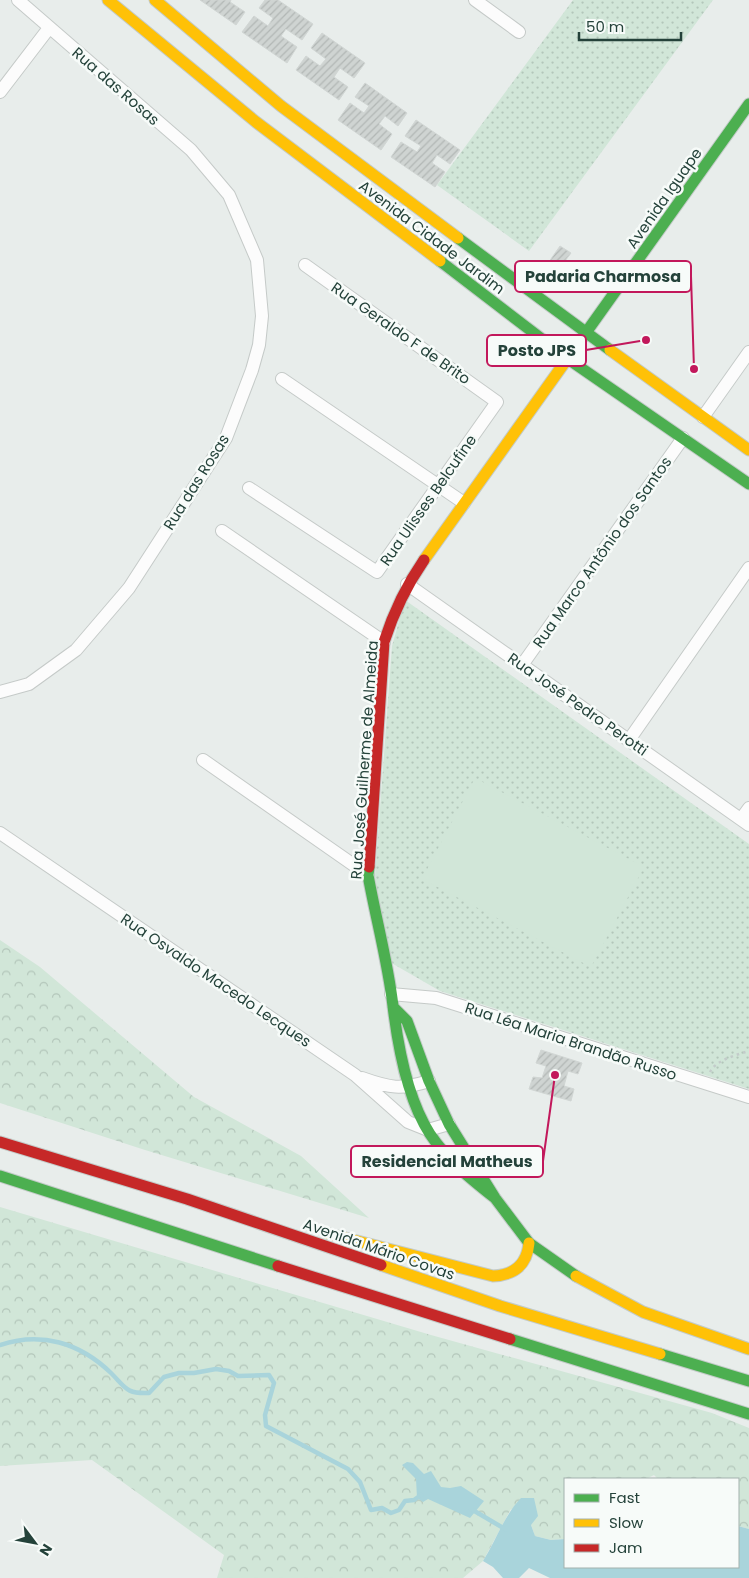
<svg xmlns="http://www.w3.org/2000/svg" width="749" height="1578" viewBox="0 0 749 1578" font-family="Poppins,sans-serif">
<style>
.grass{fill:url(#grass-dots)}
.forest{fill:url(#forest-crowns)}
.pitch{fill:#d1e6d8}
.water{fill:#a9d4db}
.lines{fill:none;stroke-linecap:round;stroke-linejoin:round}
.stream{stroke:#a9d4db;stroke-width:4.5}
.building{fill:url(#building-hatch);stroke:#d1d6d4}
.street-casing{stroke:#c5cac8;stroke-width:14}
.fast-casing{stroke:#c3cbc8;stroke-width:13}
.slow-casing{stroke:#c3cbc8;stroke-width:13}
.jam-casing{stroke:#c3cbc8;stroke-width:13}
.path{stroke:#c3ccca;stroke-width:2.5;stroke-dasharray:2.5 4;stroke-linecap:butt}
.street{stroke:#fcfcfc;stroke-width:12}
.fast{stroke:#4caf50;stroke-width:11}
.slow{stroke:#ffc107;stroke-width:11}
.jam{stroke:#c62828;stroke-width:11}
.labels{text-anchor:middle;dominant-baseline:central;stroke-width:5;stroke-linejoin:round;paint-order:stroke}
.street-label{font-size:15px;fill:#24423a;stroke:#f7fbf9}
.leader{fill:none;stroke:#c2185b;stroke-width:2}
.callout-dot{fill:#c2185b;stroke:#f7fbf9;stroke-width:2}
.callout{fill:#f7fbf9;stroke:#c2185b;stroke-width:2}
.callout-label{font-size:16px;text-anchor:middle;font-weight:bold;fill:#24423a}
</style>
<defs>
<pattern id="grass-dots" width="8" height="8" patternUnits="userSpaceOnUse" patternTransform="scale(1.25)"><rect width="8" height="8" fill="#d1e6d8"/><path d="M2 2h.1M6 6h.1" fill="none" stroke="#b3c6ba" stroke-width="1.8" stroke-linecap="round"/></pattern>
<pattern id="forest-crowns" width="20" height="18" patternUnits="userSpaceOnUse" patternTransform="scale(1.25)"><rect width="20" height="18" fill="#d1e6d8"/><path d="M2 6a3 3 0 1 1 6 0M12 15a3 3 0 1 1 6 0" fill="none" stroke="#b3c6ba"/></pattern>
<pattern id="building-hatch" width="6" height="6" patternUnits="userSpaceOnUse" patternTransform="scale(1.25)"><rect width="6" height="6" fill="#cfd4d2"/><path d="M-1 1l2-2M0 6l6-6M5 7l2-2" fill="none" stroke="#b2b7b5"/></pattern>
</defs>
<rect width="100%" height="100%" fill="#e8edeb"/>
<path class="grass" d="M573 0H713L529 251 437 185Z
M405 600 749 844V1089L440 991 388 961 375 876 392 646Z"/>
<path class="forest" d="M0 940 40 967 194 1097 301 1156 369 1218 145 1150 0 1103Z
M0 1207 431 1335 712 1413 749 1428V1529L738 1526V1479H658L654 1475 646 1479H565V1539L551 1540 535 1536 531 1525 511 1509 483 1561 463 1578H217L224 1555 92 1460 0 1466Z"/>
<path class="pitch" d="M475 778 644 867 591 967 422 879Z"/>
<path class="water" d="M407 1462 413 1463 424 1474 431 1471 441 1487 450 1488 461 1486 484 1501 470 1518 428 1499 423 1502 417 1498 416 1479 402 1465Z
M521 1498H534L538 1516 531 1525 535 1536 551 1540 565 1539V1567H738V1526L749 1529V1578H550L529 1568 519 1578H503L493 1567 483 1561C497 1539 503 1517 521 1498Z"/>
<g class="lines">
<path class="stream" d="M0 1345C41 1331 80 1343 111 1373 126 1388 126 1394 149 1393L164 1377 179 1373H194L216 1369 229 1371 238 1376 269 1375 274 1383 265 1415 266 1426 348 1469 360 1482 371 1510 382 1508 391 1513 399 1510 405 1501 414 1500 421 1495
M471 1509 505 1529"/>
</g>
<path class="building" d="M200 0H231L230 2 245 12 236 25Z
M265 0H278L313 24 302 40 286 29 281 36 297 47 287 63 242 32 254 16 268 26 273 18 259 8Z
M322 33 365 63 354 78 340 68 334 77 348 87 339 100 296 70 306 56 320 66 326 59 311 48Z
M365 83 407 113 398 126 385 116 379 124 392 134 381 150 338 120 350 103 364 113 369 106 355 97Z
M416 120 460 150 450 164 437 155 432 163 445 172 435 187 391 157 401 142 417 152 421 146 405 136Z
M560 246 571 253 565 261 575 269 580 261 593 270 579 290 567 282 572 274 561 267 556 273 546 266Z
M541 1050 582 1063 578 1074 568 1071 564 1086 574 1089 571 1101 529 1089 533 1077 542 1078 546 1066 536 1063Z"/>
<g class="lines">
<defs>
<path id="street" d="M475 0 519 32
M0 92 49 28
M282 379 464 503
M703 417 749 352
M249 488 377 572 497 402 305 265
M222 531 384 642
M407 584 749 825
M522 665 683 438
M0 692 29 684 76 650 129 588 226 438 252 370 259 345 262 316 257 260 229 195 191 150 18 0
M629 740 749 568
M203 760 368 875
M741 819 749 808
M0 833 355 1075 408 1122 428 1130 449 1124
M391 994 436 998 749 1097
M362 1078C390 1088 401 1090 429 1081"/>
<path id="fast" d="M458 238 610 350
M440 261 568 359 749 484
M575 348 749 104
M369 867 368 875C376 919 388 963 393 1006 398 1047 407 1099 430 1134 447 1160 471 1179 495 1198
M393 1007 407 1021 429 1081 449 1124 495 1198 529 1243 576 1276
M0 1176 278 1266
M510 1339 749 1414
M660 1354 749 1381"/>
<path id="slow" d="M108 0 256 122 440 261
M155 0 281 106 458 238
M610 350 749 450
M424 560 575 348
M326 1233 493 1276C514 1275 527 1265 529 1243
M381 1265 500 1306 660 1354
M576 1276 643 1312 749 1349"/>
<path id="jam" d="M369 867 384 642C394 611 406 586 424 560
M0 1142 187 1199 381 1265
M278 1266 510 1339"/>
</defs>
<use href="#street" class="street-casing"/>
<use href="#fast" class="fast-casing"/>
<use href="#slow" class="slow-casing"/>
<use href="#jam" class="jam-casing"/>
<path class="path" d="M710 1072C716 1060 736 1055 749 1051"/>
<use href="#street" class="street"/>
<use href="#fast" class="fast"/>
<use href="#slow" class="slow"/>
<use href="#jam" class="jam"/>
</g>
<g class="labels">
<g class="street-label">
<text transform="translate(116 86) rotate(41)">Rua das Rosas</text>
<text transform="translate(664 198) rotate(-55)">Avenida Iguape</text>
<text transform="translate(432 237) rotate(37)">Avenida Cidade Jardim</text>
<text transform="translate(401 333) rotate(35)">Rua Geraldo F de Brito</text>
<text transform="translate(196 482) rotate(-58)">Rua das Rosas</text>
<text transform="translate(428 500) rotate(-55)">Rua Ulisses Belcufine</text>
<text transform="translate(602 552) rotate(-55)">Rua Marco Antônio dos Santos</text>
<text transform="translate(578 704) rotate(35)">Rua José Pedro Perotti</text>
<text transform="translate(364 760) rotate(-86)">Rua José Guilherme de Almeida</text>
<text transform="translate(216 980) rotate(34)">Rua Osvaldo Macedo Lecques</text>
<text transform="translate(571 1041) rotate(18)">Rua Léa Maria Brandão Russo</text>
<text transform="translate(379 1249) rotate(19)">Avenida Mário Covas</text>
</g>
</g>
<path class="leader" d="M694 369L691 276M646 340L586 350M555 1075L543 1161"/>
<g class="callout-dot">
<circle cx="694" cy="369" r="5"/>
<circle cx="646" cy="340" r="5"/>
<circle cx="555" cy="1075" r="5"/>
</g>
<g class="callout">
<rect x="515" y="261" width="176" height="31" rx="5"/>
<rect x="487" y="335" width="99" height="31" rx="5"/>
<rect x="351" y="1146" width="192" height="31" rx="5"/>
</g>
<g class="callout-label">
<text x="603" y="282">Padaria Charmosa</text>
<text x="537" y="356">Posto JPS</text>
<text x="447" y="1167">Residencial Matheus</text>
</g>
<rect x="564" y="1478" width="175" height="90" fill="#f7fbf9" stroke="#a3b1ad"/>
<rect x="574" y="1494" width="25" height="8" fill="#4caf50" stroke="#a3b1ad"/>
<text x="609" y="1503" font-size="15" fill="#24423a">Fast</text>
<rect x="574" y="1519" width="25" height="8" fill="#ffc107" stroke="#a3b1ad"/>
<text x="609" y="1528" font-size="15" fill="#24423a">Slow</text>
<rect x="574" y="1544" width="25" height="8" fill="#c62828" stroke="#a3b1ad"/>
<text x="609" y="1553" font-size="15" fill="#24423a">Jam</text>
<g transform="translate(35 1543) rotate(122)" stroke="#f7fbf9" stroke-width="4" paint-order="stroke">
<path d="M0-4L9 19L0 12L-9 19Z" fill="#24423a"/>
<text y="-8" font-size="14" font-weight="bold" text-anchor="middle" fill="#24423a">N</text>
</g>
<path d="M579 32v8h102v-8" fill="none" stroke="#24423a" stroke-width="2.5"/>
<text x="586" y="32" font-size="15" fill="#24423a" stroke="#f7fbf9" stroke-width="4" paint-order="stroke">50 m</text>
</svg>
